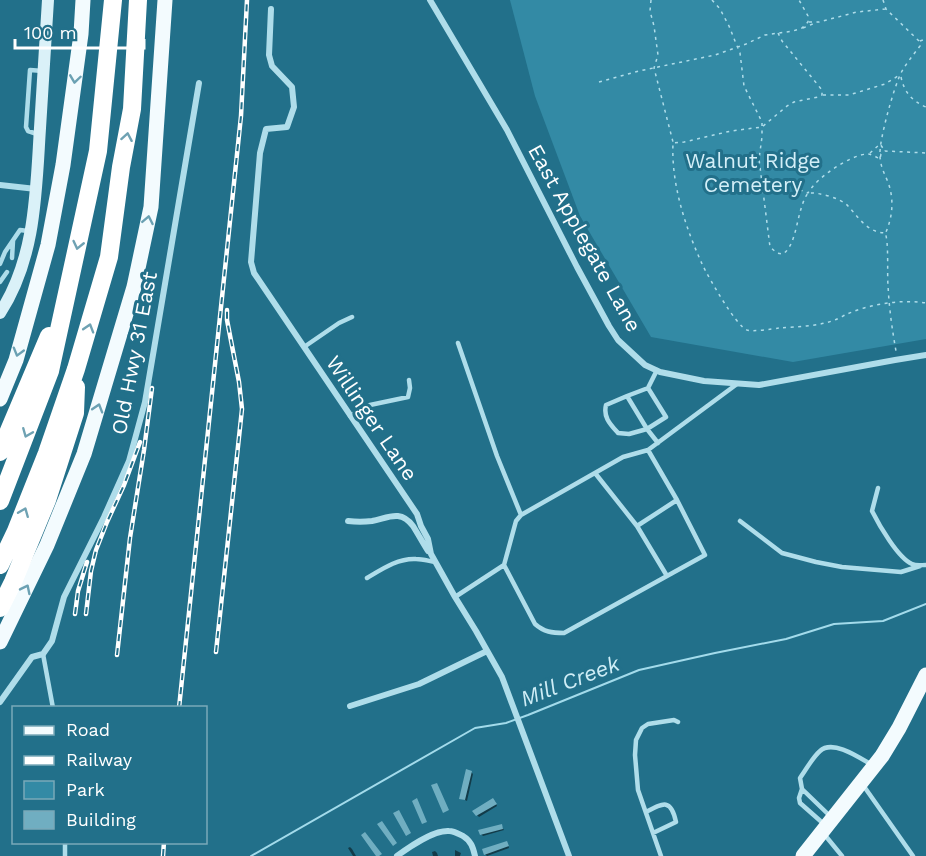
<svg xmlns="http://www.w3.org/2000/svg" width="926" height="856" viewBox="0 0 926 856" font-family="'Work Sans',sans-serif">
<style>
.green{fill:#338aa5}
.shadow{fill:#0007}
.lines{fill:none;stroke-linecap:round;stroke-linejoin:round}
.stream{stroke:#a3dbeb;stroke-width:2}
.building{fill:#70aec1}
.path{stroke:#afddea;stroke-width:1.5;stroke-dasharray:3 4.5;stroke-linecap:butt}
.lane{stroke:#afddea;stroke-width:4.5}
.street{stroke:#afddea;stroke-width:6}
.secondary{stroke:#daf1f8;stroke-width:12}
.primary{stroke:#f3fbfe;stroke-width:15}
.highway{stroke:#fff;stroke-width:18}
.rail-casing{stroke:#fff;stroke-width:4.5}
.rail{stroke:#22708a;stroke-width:2;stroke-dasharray:7;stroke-linecap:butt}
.oneway{stroke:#6ba1b3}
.oneway2{stroke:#6fa2b3}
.labels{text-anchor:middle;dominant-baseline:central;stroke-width:6;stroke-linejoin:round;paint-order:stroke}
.park-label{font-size:21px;fill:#d3eff8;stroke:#22708a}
.street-label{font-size:21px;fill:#fff;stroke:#22708a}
.water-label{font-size:22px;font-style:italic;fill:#cfedf6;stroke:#22708a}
</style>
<rect width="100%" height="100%" fill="#22708a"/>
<path class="green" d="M510 0H926V339L793 362 651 337 580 216 535 96Z"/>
<path class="shadow" d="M471 772 473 774 467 801 461 798Z
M495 801 497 806 479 817 477 815Z
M501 826 504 830 483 836 481 834Z
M508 844 509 848 487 856 485 854Z
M350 847 352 849 356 856H353L348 848Z
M455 850 461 853 460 856H455Z
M435 851 437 853 438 856H433L432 852Z"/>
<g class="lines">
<path class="stream" d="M251 856 475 728 506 723 528 715 639 670 715 653 786 639 834 624 883 621 926 604"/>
</g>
<path class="building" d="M466 769 472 771 465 800 459 799Z
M437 783 449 810 443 813 431 785Z
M417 798 427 822 422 824 412 801Z
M493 798 497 804 476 816 472 811Z
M399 810 411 833 406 836 393 813Z
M382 821 397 843 393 846 377 824Z
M502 824 503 829 480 835 478 830Z
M365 832 382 854 379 856H376L361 835Z
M507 841 509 846 484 855 482 849Z"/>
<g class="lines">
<path class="path" d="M651 0 650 11 654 26 658 55 654 68 673 142
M712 0 720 9 729 26 735 41 740 53 744 86 762 122V137L759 159 770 247 777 253 783 254C798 244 796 210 808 193 818 192 841 198 848 206 859 218 867 232 885 233 889 240 887 274 888 285 889 307 892 329 896 351
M883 0 886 9 919 41 920 46C913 55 906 64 901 73 894 87 879 140 880 155 880 165 884 173 888 182 894 199 893 215 886 232
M809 22H819L857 12 886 9
M803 28 815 23
M778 33 782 41 822 90V95L818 97 794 102 787 106 762 127 731 131 684 142 673 143C671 185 686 229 703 266 709 278 736 326 747 330 754 332 771 329 779 328 796 327 822 326 837 319 840 318 843 316 845 315 869 304 901 299 926 303
M920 41 926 39
M901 77C904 92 912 101 926 107
M599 82 639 71 715 55 746 44 765 35 793 31 802 28 808 22V16L799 0
M823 95H849L885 84 898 76
M870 153 880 144 885 151
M763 187 790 186 808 193C816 178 850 155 867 154 872 154 876 157 880 159L881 154 885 151 926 153"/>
<path class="lane" d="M37 134 28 131 26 127 30 70 43 71
M12 258 13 241
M0 264 5 252 20 230 28 231
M0 282 7 272
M458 343 497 456 521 515
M304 347 339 323 352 317
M648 388 627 396 647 429 666 417 648 388 657 370
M627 396 606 405C603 417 610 424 618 433L629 434 647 429 658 443
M350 416 370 405 408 397 410 388 409 380
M595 473 637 526 677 500 648 450
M878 488 872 511C879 525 898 558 912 564 916 566 921 565 926 565
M740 521 782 553 816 562 842 567 901 572 920 566
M637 526 667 576 705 555 677 500
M504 565 535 624C544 632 552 633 564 633L667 576
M367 578C382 569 398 558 416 559 422 559 429 561 435 562
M455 597 504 565 516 521 521 515 623 457 648 450 737 384
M43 654 53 708
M863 785 913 856
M802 789 799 798 800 803 825 825
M646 812C663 803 671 798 676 822L653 833
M830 816 802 789 800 778C806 770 812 758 820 751 833 739 860 758 872 765
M824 834 842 856
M65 856V842
M661 856 638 790 635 755 636 740 642 728 648 724 674 720 678 722"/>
<path class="street" d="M430 0 507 130 577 267 609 326 618 340 645 365 660 372 704 381 759 385 895 360 926 355
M271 9 269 55 272 66 292 87 294 107 287 127 266 129 260 153 251 262 254 273 417 514 421 526 428 539 431 554 455 597 476 631 502 677 569 856
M0 185 36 189
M348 521C356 522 364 522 372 521 388 518 400 509 413 526 418 534 423 543 428 551
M0 702 32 657 43 654 52 641 64 597 104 517 129 461 145 402 199 83
M350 706 419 684 487 651
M397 856C409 847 434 830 449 831 454 831 459 834 463 836 471 841 473 847 475 856"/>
<path class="secondary" d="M0 313C36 258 36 190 40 128 43 85 45 43 48 0"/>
<path class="primary" d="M0 399 16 360 48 245 63 165 81 34 83 0
M0 642 47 545 84 454 134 287 151 207 165 0
M803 856 882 756 899 728 926 675"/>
<path class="highway" d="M0 452 49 336
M0 501 50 371 98 151 113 0
M0 565 16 531 47 453 76 369 109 257 121 167 132 109 138 0
M0 608 13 582 47 500 75 413 76 387"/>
<defs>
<path id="rail" d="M75 614 78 591 87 562
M86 614 91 571 96 550 107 522 124 485 140 442
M216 652 242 409 239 382 227 320V310
M117 655 130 538 144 450 152 388
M179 708 241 116 247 0
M163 856 164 842"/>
</defs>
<use href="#rail" class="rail-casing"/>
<use href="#rail" class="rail"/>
</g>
<defs><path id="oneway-chevron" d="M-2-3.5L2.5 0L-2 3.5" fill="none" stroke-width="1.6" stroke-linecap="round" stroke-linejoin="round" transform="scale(1.5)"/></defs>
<g class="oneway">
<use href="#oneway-chevron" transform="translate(75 79) rotate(98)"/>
<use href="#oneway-chevron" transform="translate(148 220) rotate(-79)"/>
<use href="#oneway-chevron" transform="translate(18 352) rotate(106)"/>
<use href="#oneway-chevron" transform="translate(98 408) rotate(-73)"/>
<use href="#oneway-chevron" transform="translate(26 589) rotate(-64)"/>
</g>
<g class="oneway2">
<use href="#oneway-chevron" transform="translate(127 137) rotate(-80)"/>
<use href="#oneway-chevron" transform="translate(78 245) rotate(103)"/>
<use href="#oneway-chevron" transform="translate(89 328) rotate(-73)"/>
<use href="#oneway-chevron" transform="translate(27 433) rotate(112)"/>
<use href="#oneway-chevron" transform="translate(24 512) rotate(-68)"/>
</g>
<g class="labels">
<g class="park-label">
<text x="753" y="160">Walnut Ridge<tspan x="753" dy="24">Cemetery</tspan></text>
</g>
<g class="street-label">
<text transform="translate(585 238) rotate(61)">East Applegate Lane</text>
<text transform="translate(134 353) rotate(-79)">Old Hwy 31 East</text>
<text transform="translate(372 418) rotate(56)">Willinger Lane</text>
</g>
<g class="water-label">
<text transform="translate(570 681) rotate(-21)">Mill Creek</text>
</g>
</g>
<rect x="12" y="706" width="195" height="138" fill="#22708a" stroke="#7aa9b9" stroke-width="1.5"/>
<rect x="24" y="726" width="30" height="9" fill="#f3fbfe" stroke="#7aa9b9" stroke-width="1.5"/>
<text x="66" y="736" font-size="18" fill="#ffffff">Road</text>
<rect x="24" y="756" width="30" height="9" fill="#ffffff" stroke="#7aa9b9" stroke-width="1.5"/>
<text x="66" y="766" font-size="18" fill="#ffffff">Railway</text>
<rect x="24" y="781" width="30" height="18" fill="#338aa5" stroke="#7aa9b9" stroke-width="1.5"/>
<text x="66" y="796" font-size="18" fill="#ffffff">Park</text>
<rect x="24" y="811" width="30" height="18" fill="#70aec1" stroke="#7aa9b9" stroke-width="1.5"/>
<text x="66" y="826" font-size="18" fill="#ffffff">Building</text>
<path d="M15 39v9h129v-9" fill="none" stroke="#ffffff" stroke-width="3"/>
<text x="24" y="39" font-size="18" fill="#ffffff" stroke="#22708a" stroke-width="4.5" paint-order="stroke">100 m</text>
</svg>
